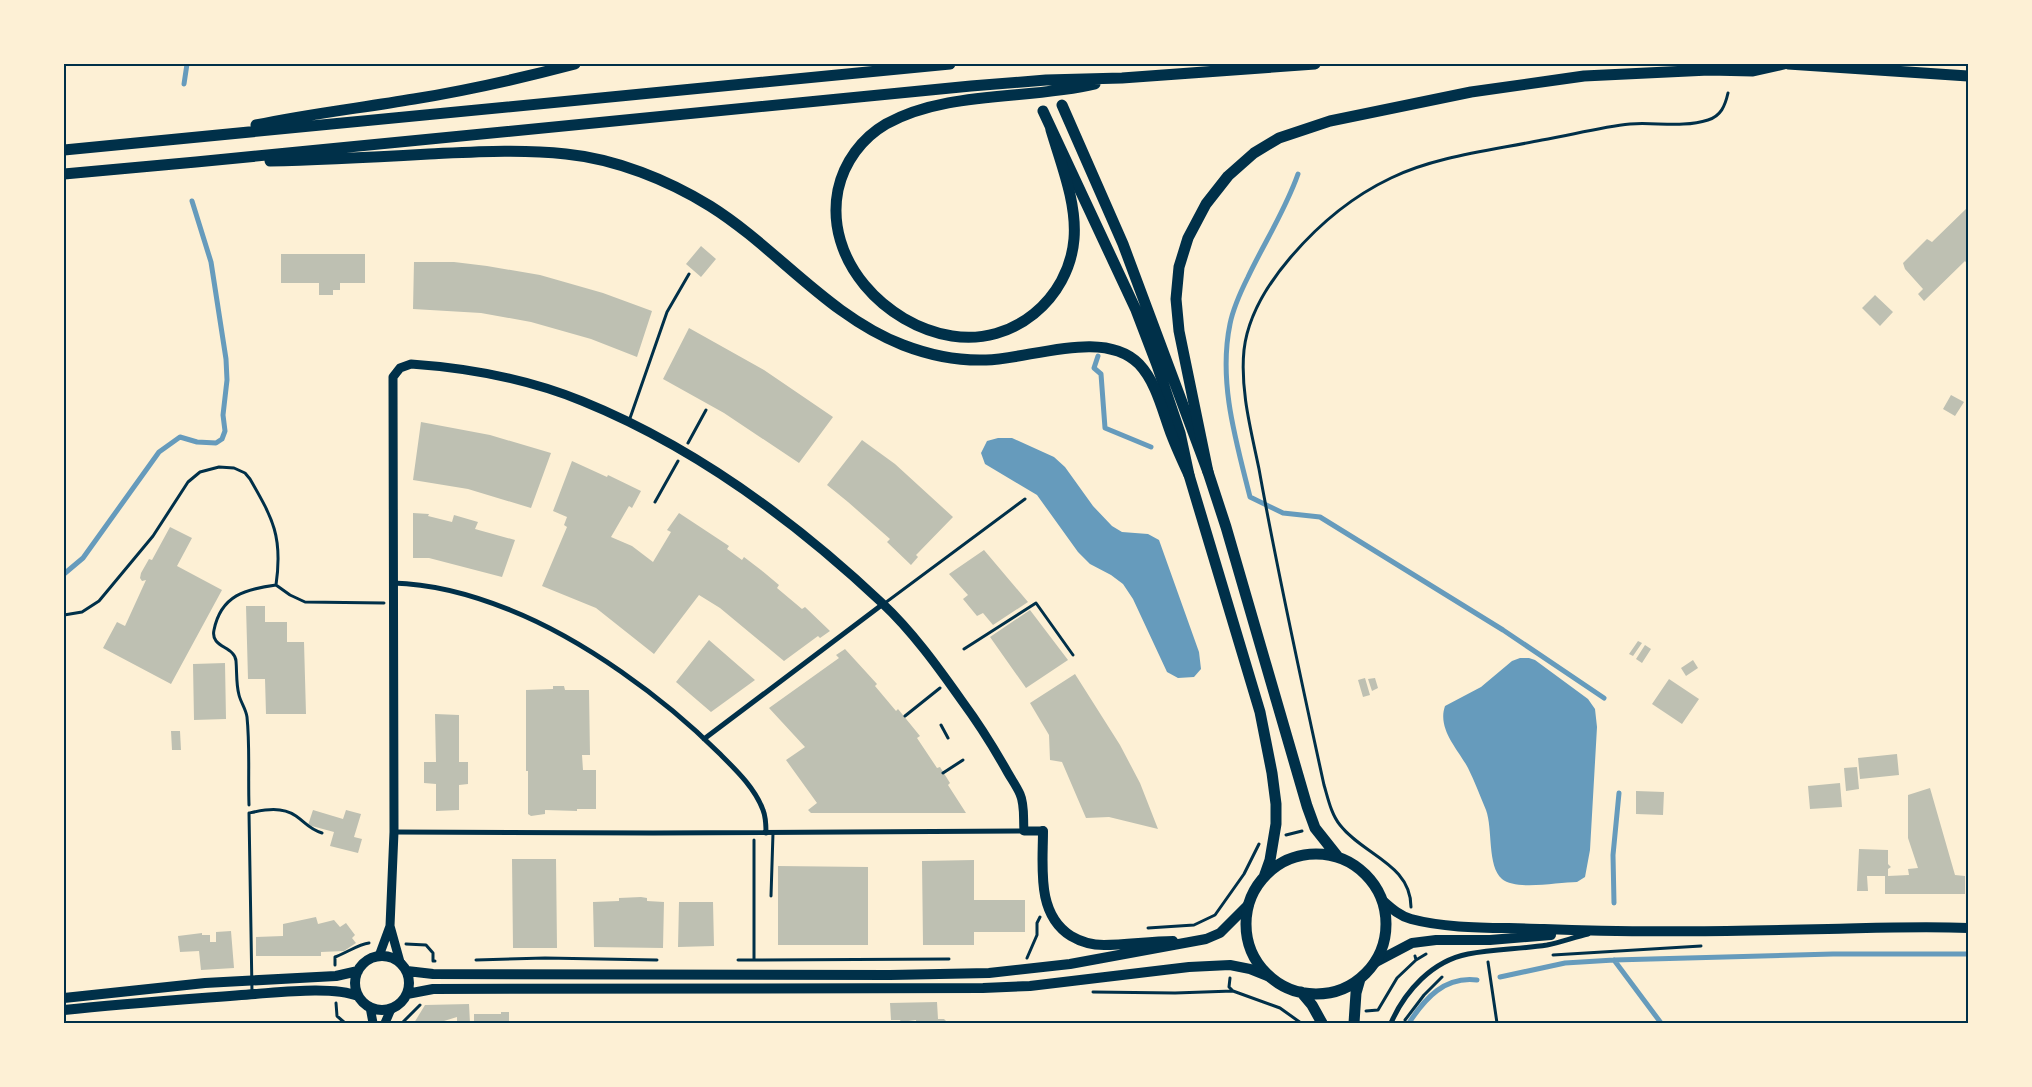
<svg xmlns="http://www.w3.org/2000/svg" width="2032" height="1087" viewBox="0 0 2032 1087" font-family="Quicksand,sans-serif">
<style>
.water{fill:#669bbc}
.lines{fill:none;stroke-linecap:round;stroke-linejoin:round}
.stream{stroke:#669bbc;stroke-width:5}
.building{fill:#bec0b2}
.path{stroke:#003049;stroke-width:3}
.service{stroke:#003049;stroke-width:3}
.minor{stroke:#003049;stroke-width:5}
.tertiary{stroke:#003049;stroke-width:9}
.secondary{stroke:#003049;stroke-width:10}
.primary{stroke:#003049;stroke-width:11}
.trunk{stroke:#003049;stroke-width:11}
.neatline{fill:none;stroke:#003049;stroke-width:2}
</style>
<rect width="100%" height="100%" fill="#fdf0d5"/>
<path class="water" d="M998 438H1012L1054 457 1065 467 1093 506 1112 526 1122 532 1148 534 1159 540 1199 652 1201 669 1194 677 1178 678 1167 672 1133 599 1123 584 1111 575 1090 564 1078 552 1037 495 985 464 981 453 987 441Z
M1520 658H1529L1535 660 1588 699 1595 709 1597 727 1590 850 1585 877 1577 882C1559 882 1516 891 1502 879 1487 866 1493 829 1486 810 1480 796 1475 782 1468 768 1458 749 1437 729 1445 706L1481 687 1512 661Z"/>
<g class="lines">
<path class="stream" d="M184 84 187 64
M1298 174C1285 211 1264 243 1248 277 1241 291 1233 309 1230 324 1218 382 1236 441 1250 497L1283 513 1320 517 1503 630 1604 698
M1098 356 1094 368 1101 374 1105 428 1151 447
M64 574 83 558 159 452 180 437 197 442 216 443 222 439 225 431 223 415 227 380 226 359 211 262 192 201
M1614 903 1613 855 1619 793
M1614 960 1661 1023
M1500 977 1565 963 1614 960 1833 954H1968
M1409 1023C1425 998 1445 976 1477 980"/>
</g>
<path class="building" d="M1968 207V265L1965 261 1924 301 1918 294 1923 289 1905 269 1903 263 1927 239 1932 242Z
M701 246 716 259 701 277 686 264Z
M281 254H365V283H340V290H333V295H319V283H281Z
M414 262H454L487 266 540 275 603 293 652 311 637 357 591 339 531 322 481 313 413 309Z
M1875 295 1893 312 1880 326 1862 308Z
M689 328 764 370 833 417 799 463 724 413 663 379Z
M1951 395 1964 402 1955 416 1943 409Z
M421 422 490 435 551 453 531 508 468 489 413 480Z
M862 440 895 464 953 517 918 553 916 555 918 557 911 565 887 542 890 539 848 502 827 485Z
M572 461 607 477 608 475 641 491 632 508 629 506 611 537 632 546 653 562 671 532 667 530 679 513 729 546 727 549 742 560 744 557 761 570 779 585 777 588 802 609 805 607 830 631 820 638 818 636 784 661 720 608 699 595 654 654 596 608 542 586 567 527 564 525 567 517 553 511Z
M413 513 429 514 428 516 452 522 454 515 478 522 475 529 515 540 502 577 429 558H413Z
M170 527 192 538 177 566 222 590 171 684 103 648 117 622 125 626 146 580 142 581 140 578 141 573 149 559 152 560Z
M984 550 1028 602 993 625 983 613 977 616 963 599 968 595 949 574Z
M246 606H265V622H287V642H304L306 714H266L265 679H248Z
M1030 610 1068 660 1026 688 990 637Z
M709 640 755 680 711 712 676 682Z
M1638 641 1642 643 1633 656 1629 654Z
M1645 645 1651 649 1642 663 1636 659Z
M845 649 877 684 875 686 896 711 898 709 920 736 917 738 937 768 940 767 950 783 948 785 966 813H811L808 810 817 803 786 760 805 747 769 708 839 658 836 655Z
M1693 660 1698 668 1686 676 1681 668Z
M225 663 226 719 194 720 193 664Z
M1075 674 1120 745 1140 783 1158 829 1109 817 1086 818 1062 762 1050 760 1049 735 1030 703Z
M1365 678 1370 695 1363 697 1358 680Z
M1375 678 1378 688 1372 691 1368 679Z
M1669 679 1699 699 1682 724 1652 704Z
M553 686H564L565 690H589L590 755H582L583 770H596V809H577V811L545 810V814L531 816 528 814V771H526V690L553 689Z
M435 714 459 715V762H468V784L459 785V810L436 811V784L424 783V762H436Z
M171 731H180L181 750H172Z
M1897 754 1899 775 1860 779 1858 758Z
M1857 767 1859 789 1846 791 1844 768Z
M1840 783 1842 807 1810 809 1808 786Z
M1930 788 1955 875 1965 876V894H1885V876H1867L1868 891H1857L1859 849 1888 850V864L1891 867 1888 869V876L1909 875 1908 869 1918 868 1908 838V795Z
M1636 791 1664 792 1663 815 1636 814Z
M313 810 343 819 346 810 361 814 354 837 362 839 358 853 330 846 334 832 308 825Z
M512 859H556L557 948H513Z
M974 860V900H1025V932H974V945H923L922 861Z
M778 866 868 867V945H778Z
M641 897 647 898V901L664 902 663 948 594 947 593 902 619 901V898Z
M679 902H713L714 946 678 947Z
M316 917 318 924 334 920 340 927 346 923 355 935 352 938 356 943 344 951 321 952V956H256V937L283 936V924Z
M231 931 234 968 201 970 199 951 180 952 178 936 202 933V935H210V942H216V932Z
M937 1002 938 1019H944L948 1023H916V1020L901 1022 900 1020H891L890 1003Z
M469 1004 470 1023H457V1017L444 1021 445 1023H414L425 1005Z
M501 1012H509V1023H474V1014H501Z"/>
<g class="lines">
<path class="path" d="M688 443 706 410
M655 502 678 461
M276 585 290 595 305 602 384 603
M64 615 82 612 99 601 153 536 188 482 200 472 219 467 234 468 245 473 250 479C273 519 283 537 276 585
M964 649 1036 603 1073 655
M905 716 940 688
M941 725 948 738
M943 773 963 760
M249 805C248 776 250 746 247 717 246 709 241 703 239 695 236 684 237 673 236 661 235 646 210 648 214 630 221 595 246 589 276 585
M1286 835 1302 831
M754 840V960
M1411 907C1411 864 1363 855 1340 825 1331 814 1328 798 1324 785 1301 680 1278 575 1259 469 1251 430 1240 390 1244 350 1248 315 1267 285 1290 258 1318 225 1351 197 1391 178 1436 156 1494 150 1542 140 1571 135 1601 127 1630 124 1655 122 1683 128 1708 120 1721 116 1725 106 1728 93
M1148 928 1194 925 1215 915 1244 874 1259 844
M406 944 426 945 433 953V961H435
M1553 955 1701 946
M1027 958 1037 935V923L1040 917
M476 960 545 958 657 960
M738 960 949 959
M1416 960 1426 954
M1488 962 1497 1023
M335 965V957C346 953 359 944 369 943
M1230 978 1229 987 1233 991 1280 1008 1301 1023
M1093 992 1175 993 1233 991
M336 1003 337 1016 345 1023
M1366 1011 1378 1010 1397 978 1416 960 1415 956
M1405 1020 1424 995 1442 977
M402 1023 420 1005"/>
<path class="service" d="M629 421 667 312 689 274
M885 603 1025 499
M771 896 773 833
M252 992 249 813C264 810 281 806 296 816 306 823 309 829 322 833"/>
<path class="minor" d="M393 583C433 584 473 595 510 610 583 639 664 698 719 753 736 770 755 788 763 810 766 817 766 825 766 833
M704 739 883 604
M394 832 653 833 1024 831
M1391 1023C1405 991 1432 961 1468 954 1494 949 1521 949 1547 945 1561 942 1575 937 1588 934"/>
<path class="tertiary" d="M379 956 390 926
M400 962 390 926 394 832 393 377 400 368 411 364C469 368 528 379 582 401 693 446 795 521 882 603 912 631 938 667 962 701 979 724 994 748 1008 773 1012 780 1017 787 1020 794 1025 805 1023 819 1024 831H1043
M370 1007 373 1023
M385 1023 391 1009"/>
<path class="secondary" d="M1043 831C1043 867 1036 914 1071 936 1081 942 1093 945 1104 945 1127 945 1150 941 1173 941
M1383 901C1392 909 1400 916 1411 919 1452 930 1501 927 1544 929 1638 933 1733 931 1828 929 1875 928 1921 926 1968 928
M355 983a27 27 0 1 1 54 0a27 27 0 1 1-54 0Z
M1374 963 1412 943 1436 940H1490L1551 935
M407 971 433 974 890 975 989 973 1070 964 1206 939 1220 933 1249 904
M407 994 433 989 983 988 1030 986 1189 967 1230 965 1250 969 1270 977
M64 998 205 983 336 976 358 971
M64 1010C128 1003 191 999 255 994 282 992 334 986 358 996"/>
<path class="primary" d="M1062 105 1123 244 1208 472 1226 527 1307 806 1315 828 1338 857
M1043 111 1136 310 1157 365 1180 433 1189 475 1260 712 1272 773 1276 804V824L1270 860 1264 877
M1246 924a70 70 0 1 1 140 0a70 70 0 1 1-140 0Z
M1301 992 1312 1005 1322 1023
M1354 1023 1356 993 1360 979"/>
<path class="trunk" d="M1788 64 1968 76
M256 125C308 114 361 108 414 99 469 90 522 78 575 64
M1051 130C1061 164 1077 203 1074 239 1069 299 1013 346 952 336 885 325 824 260 838 190 844 162 862 138 886 124 947 90 1029 100 1095 84
M64 150 950 64
M270 161C323 160 376 157 429 154 474 152 521 149 566 154 616 159 668 180 710 206 777 248 828 316 903 345 929 355 958 361 986 360 1030 359 1104 328 1139 364 1157 383 1163 413 1172 436 1177 449 1183 462 1189 475
M64 174 196 162 971 86 1046 80 1122 78 1315 64
M1208 472 1179 331 1176 299 1179 267 1188 238 1206 204 1228 176 1254 153 1279 138 1330 121 1471 92 1584 76 1709 70 1753 71 1784 64"/>
</g>
<rect width="2032" height="1087" fill="none" stroke="#fdf0d5" stroke-width="130"/>
<rect x="65" y="65" width="1902" height="957" class="neatline"/>
</svg>
